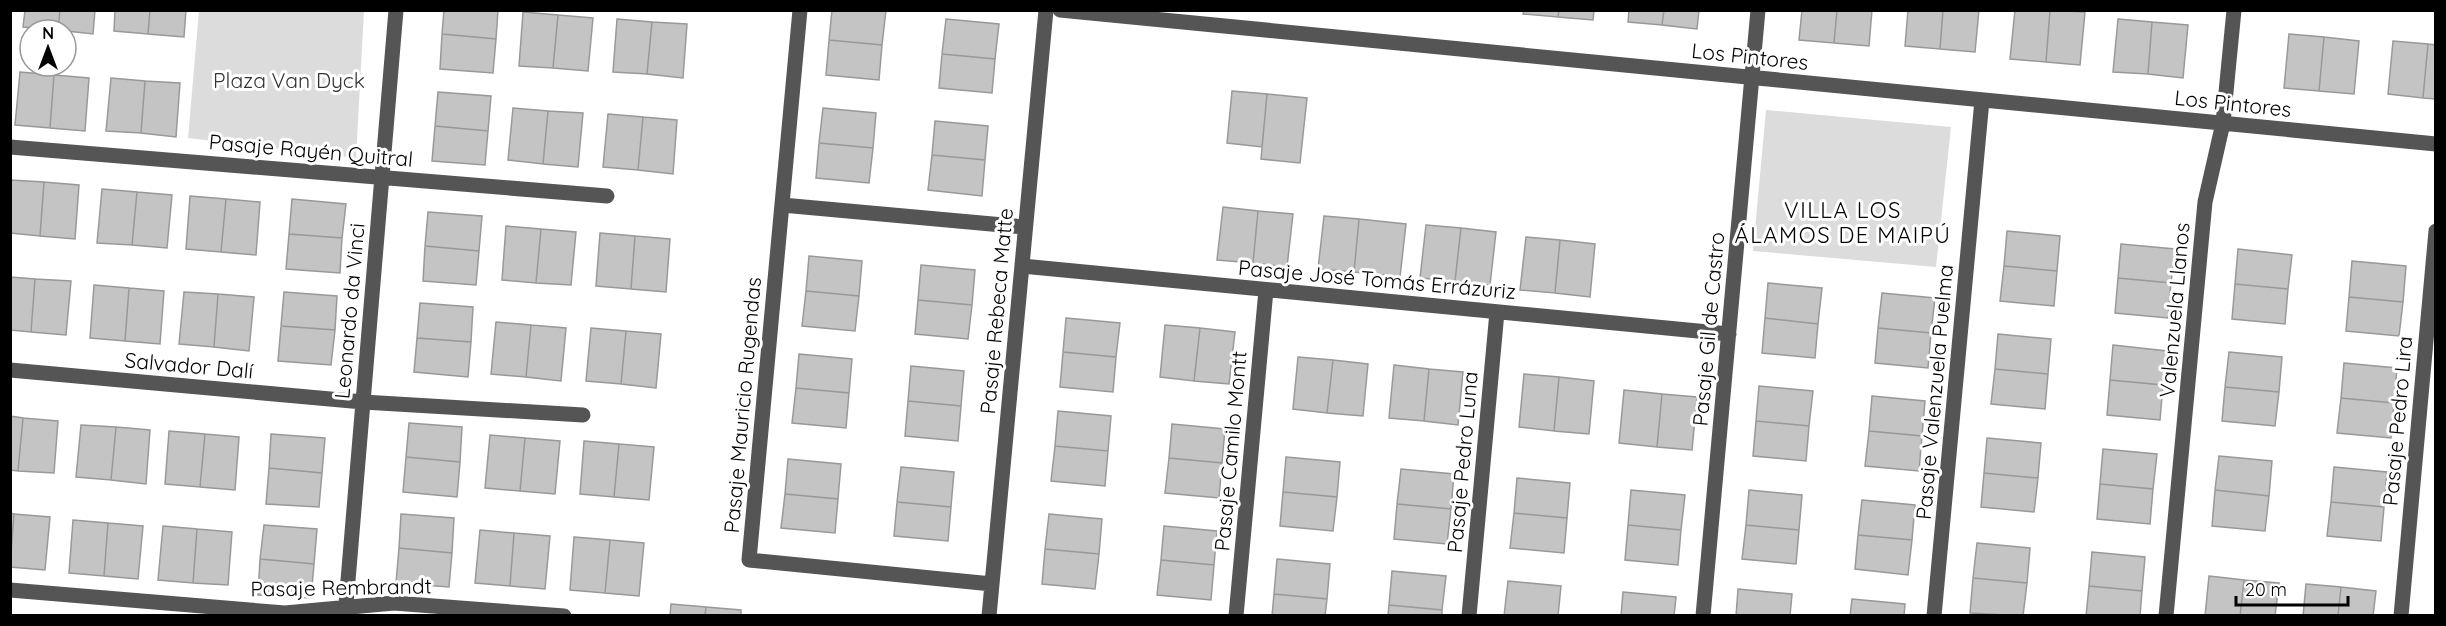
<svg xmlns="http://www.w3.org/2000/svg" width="2446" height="626" viewBox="0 0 2446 626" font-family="Quicksand,sans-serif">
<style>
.green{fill:#dcdcdc}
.building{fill:#c4c4c4;stroke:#999;stroke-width:1.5}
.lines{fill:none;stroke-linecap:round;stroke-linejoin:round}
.minor{stroke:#555;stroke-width:15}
.labels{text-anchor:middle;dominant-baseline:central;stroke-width:6;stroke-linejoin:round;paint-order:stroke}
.street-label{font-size:21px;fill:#000;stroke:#fff}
.park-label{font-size:21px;fill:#333;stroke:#fff}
.neighbourhood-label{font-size:22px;letter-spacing:1.5px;fill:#000;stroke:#fff}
</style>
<rect width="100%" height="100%" fill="#fff"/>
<path class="green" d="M199 11H364L356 158 188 138Z
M1766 110 1951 127 1936 267 1753 251Z"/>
<path class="building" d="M25 10H60L58 30 23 27Z
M60 10H95L93 34 58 30Z
M115 10H150L148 34 114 31Z
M150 10H186L184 37 148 34Z
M444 10H498L496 39 442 34Z
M832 10H886L882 45 829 40Z
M1524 10H1559L1558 17 1523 14Z
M1559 10H1594L1593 20 1558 17Z
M1629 10H1664L1662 25 1628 22Z
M1664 10H1699L1697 29 1662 25Z
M1802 10H1837L1834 43 1799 40Z
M1837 10H1872L1869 46 1834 43Z
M1908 10H1943L1940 49 1905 46Z
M1943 10H1979L1975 52 1940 49Z
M2015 10H2050L2046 62 2010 59Z
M2050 10 2085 12 2080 65 2046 62Z
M523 12 558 15 553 68 519 66Z
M558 15 593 18 588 71 553 68Z
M617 19 652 22 647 74 613 72Z
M946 19 999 24 995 59 942 54Z
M2118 19 2152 22 2148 74 2113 72Z
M652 22 687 24 683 78 647 74Z
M2152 22 2188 25 2183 78 2148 74Z
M442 34 496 39 493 73 440 69Z
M2289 34 2324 37 2319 91 2284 88Z
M2324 37 2359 41 2354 94 2319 91Z
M829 40 882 45 879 80 826 75Z
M2393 41 2428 44 2423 98 2388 94Z
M2428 44 2436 45V99L2423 98Z
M942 54 995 59 992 93 939 88Z
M20 72 54 75 50 128 15 125Z
M54 75 89 78 85 131 50 128Z
M111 78 145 81 141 133 106 131Z
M145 81 180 83 176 137 141 133Z
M1232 91 1267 94 1262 147 1227 143Z
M438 92 491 96 488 131 435 126Z
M1267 94 1307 98 1300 163 1261 159Z
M513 108 548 111 543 164 508 160Z
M823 108 876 113 873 148 819 143Z
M548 111 583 113 578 167 543 164Z
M608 114 643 117 638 170 603 167Z
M643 117 677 120 673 174 638 170Z
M935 121 988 126 985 160 932 155Z
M435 126 488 131 485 165 432 161Z
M819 143 873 148 869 183 816 178Z
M932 155 985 160 982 196 928 190Z
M10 180 44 182 40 236 10 233Z
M44 182 79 185 75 239 40 236Z
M102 189 137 192 132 245 97 243Z
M137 192 172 195 167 248 132 245Z
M190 196 226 199 221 252 186 249Z
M226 199 260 202 256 255 221 252Z
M292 199 346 204 342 238 289 234Z
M1223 207 1258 211 1253 263 1217 260Z
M1258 211 1293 214 1287 267 1253 263Z
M428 212 482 216 479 251 425 246Z
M1324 216 1359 219 1354 272 1318 269Z
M1359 219 1406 224 1400 277 1354 272Z
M1426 225 1461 228 1455 281 1420 278Z
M506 226 541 229 536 283 502 280Z
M1461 228 1496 232 1490 285 1455 281Z
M541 229 576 232 571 285 536 283Z
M2007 231 2060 236 2057 271 2004 266Z
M600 233 635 236 631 289 596 286Z
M289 234 342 238 340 273 286 269Z
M635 236 670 239 666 292 631 289Z
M1526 237 1560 240 1555 293 1520 290Z
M1560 240 1595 244 1590 297 1555 293Z
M2121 244 2175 249 2171 283 2118 278Z
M425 246 479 251 476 285 423 281Z
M2238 249 2292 255 2288 289 2235 284Z
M809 256 862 261 859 296 806 291Z
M2352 261 2406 266 2403 302 2349 297Z
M921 265 975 270 972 305 918 300Z
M2004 266 2057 271 2054 306 2000 301Z
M10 277 35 279 31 332 10 330Z
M2118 278 2171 283 2168 318 2115 313Z
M35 279 71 281 66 335 31 332Z
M1768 283 1822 288 1818 324 1765 318Z
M2235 284 2288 289 2285 324 2232 319Z
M94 285 129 288 125 341 90 338Z
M129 288 164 291 160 344 125 341Z
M806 291 859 296 855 331 802 326Z
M184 292 218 294 214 347 179 344Z
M284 292 337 296 335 330 281 326Z
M1882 293 1935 298 1931 333 1878 328Z
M218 294 254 297 249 351 214 347Z
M2349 297 2403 302 2399 336 2346 331Z
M918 300 972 305 968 339 915 334Z
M420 303 473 307 471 342 417 338Z
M1066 318 1120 323 1116 357 1063 352Z
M1765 318 1818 324 1815 358 1762 353Z
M496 322 531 325 526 377 491 374Z
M531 325 566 328 561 381 526 377Z
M1165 325 1200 328 1194 381 1160 377Z
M281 326 335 330 331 365 278 361Z
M591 328 626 331 621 384 586 381Z
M1200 328 1235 332 1229 384 1194 381Z
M1878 328 1931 333 1928 368 1875 363Z
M626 331 661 334 656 388 621 384Z
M1998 334 2051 339 2048 374 1995 369Z
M417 338 471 342 468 377 414 372Z
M2113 345 2167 351 2163 385 2110 380Z
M1063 352 1116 357 1113 392 1060 387Z
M2229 352 2282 357 2279 392 2225 387Z
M799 354 852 359 849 393 796 388Z
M1298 357 1333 360 1327 413 1293 409Z
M1333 360 1368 364 1363 416 1327 413Z
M2344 363 2397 368 2394 403 2341 398Z
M1394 365 1429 369 1424 421 1389 418Z
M911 366 964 371 961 406 908 401Z
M1429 369 1463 372 1458 425 1424 421Z
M1995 369 2048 374 2045 409 1991 404Z
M1524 374 1559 377 1554 431 1519 427Z
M1559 377 1594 381 1589 434 1554 431Z
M2110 380 2163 385 2160 420 2107 415Z
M1759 386 1813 391 1809 426 1756 421Z
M2225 387 2279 392 2275 426 2222 421Z
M796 388 849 393 846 428 792 423Z
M1624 390 1662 394 1657 447 1619 443Z
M1662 394 1697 397 1692 450 1657 447Z
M1872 396 1925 401 1922 436 1869 431Z
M2341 398 2394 403 2391 438 2337 433Z
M908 401 961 406 958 441 905 436Z
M1058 411 1111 416 1108 451 1055 446Z
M10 416 23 418 18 471 10 470Z
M23 418 58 421 54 473 18 471Z
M1756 421 1809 426 1806 461 1753 456Z
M409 423 462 427 460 462 406 457Z
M1172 424 1225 429 1222 463 1169 458Z
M81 425 116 427 111 480 76 477Z
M116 427 150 430 146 484 111 480Z
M169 431 205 434 200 487 165 484Z
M1869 431 1922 436 1919 471 1865 466Z
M205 434 239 437 235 490 200 487Z
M271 434 325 438 322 473 269 468Z
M490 435 525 438 520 491 485 488Z
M525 438 560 441 555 494 520 491Z
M1987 438 2041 443 2038 478 1984 473Z
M584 441 619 444 614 497 580 494Z
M619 444 654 447 649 500 614 497Z
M1055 446 1108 451 1105 486 1051 481Z
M2103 449 2157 454 2153 489 2100 484Z
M2219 456 2272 461 2269 496 2215 490Z
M406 457 460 462 457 497 403 492Z
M1286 457 1340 462 1337 497 1283 492Z
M1169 458 1222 463 1219 498 1165 493Z
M788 459 841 464 838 499 785 494Z
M901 467 954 472 951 507 897 502Z
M2334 467 2387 472 2384 507 2331 502Z
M269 468 322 473 319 507 266 504Z
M1401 469 1454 474 1451 509 1397 504Z
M1984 473 2038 478 2034 512 1981 507Z
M1517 478 1570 483 1567 518 1514 513Z
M2100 484 2153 489 2150 524 2097 519Z
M1631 490 1685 495 1681 530 1628 525Z
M1749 490 1802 495 1799 530 1746 525Z
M2215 490 2269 496 2265 531 2212 526Z
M1283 492 1337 497 1333 531 1280 526Z
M785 494 838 499 835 533 781 528Z
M1862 500 1915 505 1912 540 1858 535Z
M897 502 951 507 948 541 894 536Z
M2331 502 2384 507 2381 541 2327 536Z
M1397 504 1451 509 1447 544 1394 539Z
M10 513 14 514 10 562Z
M1514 513 1567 518 1564 553 1510 548Z
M14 514 50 517 45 570 10 567Z
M401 514 454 518 452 553 399 548Z
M1049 514 1102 519 1099 554 1045 549Z
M73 520 108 523 104 576 69 573Z
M108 523 143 526 138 579 104 576Z
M264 525 317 529 314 564 260 559Z
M1628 525 1681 530 1678 565 1625 560Z
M1746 525 1799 530 1796 564 1742 559Z
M163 526 197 529 193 583 158 580Z
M1164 526 1217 531 1214 565 1161 560Z
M197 529 232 532 228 585 193 583Z
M480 530 514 533 510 586 475 583Z
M514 533 550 536 545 589 510 586Z
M1858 535 1912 540 1908 575 1855 569Z
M574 537 610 540 605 593 570 590Z
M610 540 644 543 639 596 605 593Z
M1977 543 2030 548 2027 583 1973 578Z
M399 548 452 553 449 587 396 583Z
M1045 549 1099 554 1095 589 1042 584Z
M2092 552 2145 557 2142 591 2089 586Z
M260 559 314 564 311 598 258 595Z
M1277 559 1330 564 1327 599 1274 594Z
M1161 560 1214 565 1211 600 1157 595Z
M1392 571 1446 576 1442 610 1389 605Z
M2209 576 2244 580 2240 616H2205Z
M1973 578 2027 583 2023 616 1970 613Z
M2244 580 2279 583 2275 616H2240Z
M1508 581 1561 586 1558 616H1504Z
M2306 584 2341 587 2338 616H2303Z
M2089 586 2142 591 2140 616H2086Z
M2341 587 2376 591 2373 616H2338Z
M1738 589 1792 594 1790 616H1736Z
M1623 592 1676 597 1674 616H1621Z
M1274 594 1327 599 1325 616H1272Z
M1852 599 1905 604 1904 616H1850Z
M671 604 706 607 705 616H670Z
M1389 605 1442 610V616H1388Z
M706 607 741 610V616H705Z"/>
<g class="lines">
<path class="minor" d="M800 10 749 560 992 584
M1060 10 2436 144
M10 147 607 196
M782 205 1025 227
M1022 266 1729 334
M10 370 363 402 583 415
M10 590 285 613 394 603 564 616
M345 616 396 10
M989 616 1046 10
M1236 616 1266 290
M1469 616 1497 312
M1703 616 1758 10
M1934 616 1982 100
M2166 616 2205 202 2223 123 2234 10
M2401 616 2436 231"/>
</g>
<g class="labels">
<g class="street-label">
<text transform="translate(1750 56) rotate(6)">Los Pintores</text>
<text transform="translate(2233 103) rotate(6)">Los Pintores</text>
<text transform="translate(311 150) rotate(5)">Pasaje Rayén Quitral</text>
<text transform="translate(1377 279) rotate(5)">Pasaje José Tomás Errázuriz</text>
<text transform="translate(2174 310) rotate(-85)">Valenzuela Llanos</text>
<text transform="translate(349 311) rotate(-85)">Leonardo da Vinci</text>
<text transform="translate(996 311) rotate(-85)">Pasaje Rebeca Matte</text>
<text transform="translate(1708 329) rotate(-85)">Pasaje Gil de Castro</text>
<text transform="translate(189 365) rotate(5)">Salvador Dalí</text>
<text transform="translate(1934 392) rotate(-85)">Pasaje Valenzuela Puelma</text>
<text transform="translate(742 405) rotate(-85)">Pasaje Mauricio Rugendas</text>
<text transform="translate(2397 421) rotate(-85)">Pasaje Pedro Lira</text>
<text transform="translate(1230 451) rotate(-85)">Pasaje Camilo Montt</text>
<text transform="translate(1462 462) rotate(-85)">Pasaje Pedro Luna</text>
<text transform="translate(341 587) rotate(-1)">Pasaje Rembrandt</text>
</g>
<g class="park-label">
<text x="289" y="80">Plaza Van Dyck</text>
</g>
<g class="neighbourhood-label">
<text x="1843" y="210">VILLA LOS<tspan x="1843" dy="25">ÁLAMOS DE MAIPÚ</tspan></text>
</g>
</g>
<rect width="2446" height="626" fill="none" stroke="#000000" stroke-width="24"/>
<g transform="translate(48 48)"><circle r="28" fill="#ffffff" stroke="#999999" stroke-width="1.5"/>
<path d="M0-4.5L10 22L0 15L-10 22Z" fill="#000000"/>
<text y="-9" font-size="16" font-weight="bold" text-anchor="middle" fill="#000000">N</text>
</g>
<path d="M2236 596v9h112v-9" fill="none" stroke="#000000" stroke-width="3"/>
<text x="2245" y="596" font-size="18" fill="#000000" stroke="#ffffff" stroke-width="4.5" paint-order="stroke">20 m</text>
</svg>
